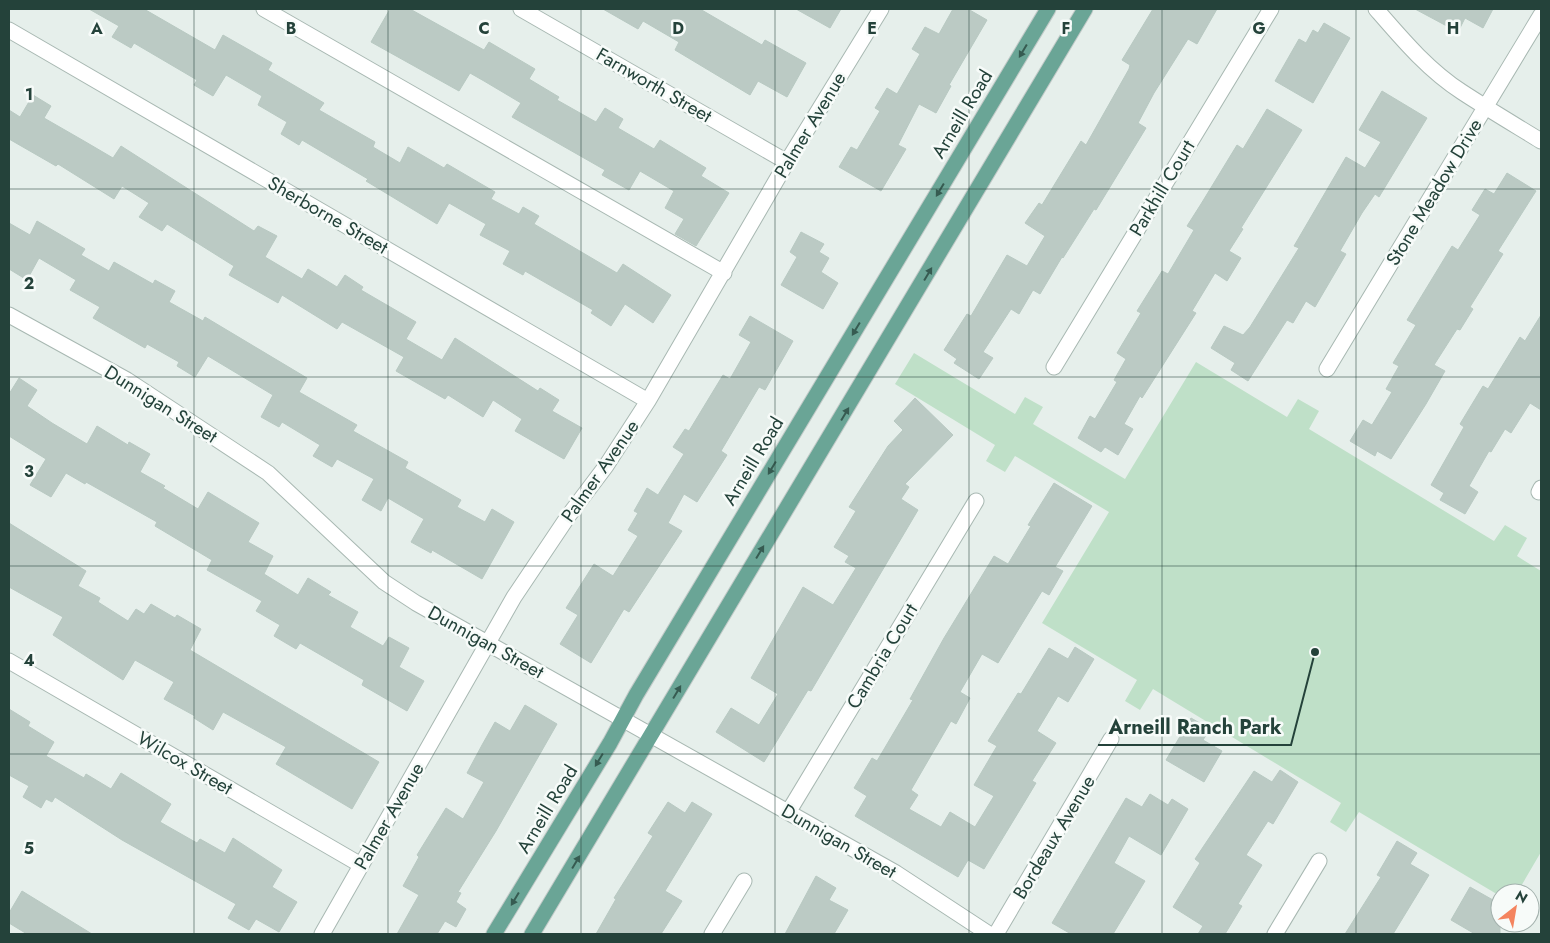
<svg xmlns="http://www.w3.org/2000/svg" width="1550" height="943" viewBox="0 0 1550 943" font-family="Jost,sans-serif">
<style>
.green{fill:#bfe0c8}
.building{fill:#bbcac4;stroke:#b8c9c2}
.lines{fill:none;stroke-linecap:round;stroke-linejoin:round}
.minor-casing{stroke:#a8b8b2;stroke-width:17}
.major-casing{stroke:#c2cac8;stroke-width:17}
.minor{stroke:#fff;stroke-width:15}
.major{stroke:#6aa596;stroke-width:15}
.oneway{fill:#365b51}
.grid{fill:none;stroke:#24423a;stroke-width:1;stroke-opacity:0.55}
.labels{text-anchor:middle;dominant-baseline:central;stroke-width:5;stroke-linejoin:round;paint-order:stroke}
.street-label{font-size:19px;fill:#24423a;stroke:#f7fbf9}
.grid-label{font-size:16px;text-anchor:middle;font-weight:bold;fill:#24423a;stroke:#f7fbf9;stroke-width:5;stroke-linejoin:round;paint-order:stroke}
.leader{fill:none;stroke:#24423a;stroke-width:2}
.callout-dot{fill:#24423a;stroke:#f7fbf9;stroke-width:2}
.callout-label{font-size:20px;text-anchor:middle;font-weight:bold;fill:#24423a;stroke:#f7fbf9;stroke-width:5;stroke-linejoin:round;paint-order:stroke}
</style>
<rect width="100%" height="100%" fill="#e6efeb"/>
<path class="green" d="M914 353 1015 414 1025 397 1043 407 1033 424 1125 479 1196 362 1287 417 1298 399 1319 411 1309 429 1494 541 1505 525 1527 538 1517 556 1541 571V852L1517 893H1500V896L1359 812 1346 832 1330 822 1341 803 1153 689 1140 710 1125 701 1137 680 1042 623 1109 512 1015 456 1005 472 986 461 995 445 895 384Z"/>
<path class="building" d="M89 9H144L215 50 223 35 272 63 268 70 324 103 319 110 375 142 373 147 400 163 408 147 444 168 447 164 495 192 491 199 519 214 523 207 539 216 534 224 617 273 623 264 671 295 653 323 625 304 611 326 591 313 593 310 525 271 523 275 503 264 510 251 480 235 486 224 449 203 437 224 366 181 368 179 302 140 299 145 281 134 287 122 258 105 262 96 226 75 213 96 194 85 197 80 134 43 131 48 112 37 119 26Z
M390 9H410L484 50 489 42 535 69 529 79 559 97 557 100 596 122 605 108 623 119 618 128 654 149 660 140 706 168 701 176 729 193 696 246 675 234 684 219 665 208 674 191 640 171 629 190 602 175 605 170 512 117 521 103 484 81 470 73 459 91 371 42Z
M603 9H700L762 45 765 40 806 63 787 97 758 81 750 95 675 50 679 42 643 21 638 29Z
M796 9H841L830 28Z
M953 9H968L987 20 949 85 951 86 936 113 919 104 898 145 906 149 881 191 839 167 851 147 857 150 880 111 875 108 887 88 897 94 920 54 912 49 925 27 939 34Z
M1153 9H1217L1197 44 1188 39 1154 93 1138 123 1146 128 1096 210 1094 209 1063 258 1062 257 1040 294 1033 290 1019 314 1011 309 983 352 993 358 979 379 954 363 957 359 944 350 967 314 971 316 1007 255 1027 266 1045 236 1025 223 1039 203 1042 205 1081 141 1086 145 1129 69 1130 65 1122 60Z
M1415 9H1493L1483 28 1465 18 1458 32Z
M1324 23 1350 38 1313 103 1275 81 1299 39 1306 43 1313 30 1318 33Z
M1382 91 1427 118 1379 197 1375 194 1362 213 1340 251 1346 254 1315 307 1306 301 1293 323 1287 320 1248 381 1231 370 1235 363 1211 348 1224 326 1243 335 1250 327 1299 248 1294 246 1346 157 1365 168 1381 142 1359 130Z
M33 95 51 106 44 118 84 141 113 158 121 146 254 231 258 226 277 236 265 257 302 279 308 269 337 287 345 275 363 287 361 290 416 322 406 339 442 360 455 338 538 391 540 388 559 400 552 411 582 428 564 459 515 431 522 419 493 400 483 417 448 395 445 399 396 371 404 357 342 322 337 329 282 295 278 303 229 275 234 266 167 224 162 231 139 217 149 203 122 186 114 199 58 164 56 166 9 139V110L20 117Z
M1267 109 1302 130 1241 228 1243 229 1229 251 1241 258 1227 281 1215 273 1192 311 1196 313 1142 398 1140 396 1124 424 1133 429 1118 455 1105 447 1101 452 1078 438 1090 416 1095 419 1117 382 1114 380 1126 359 1117 353 1141 313 1137 311 1162 271 1168 274 1194 230 1187 226 1201 204 1237 145 1243 149Z
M1507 173 1536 191 1498 251 1503 254 1470 307 1473 309 1460 330 1457 329 1434 365 1445 371 1426 404 1391 459 1377 451 1375 456 1350 441 1363 420 1372 425 1392 392 1386 389 1399 366 1393 363 1416 325 1407 320 1452 246 1458 250 1480 215 1472 210 1485 189 1494 194Z
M37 221 85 249 81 255 109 271 114 262 153 284 155 280 175 291 169 302 203 321 205 317 307 378 299 392 357 425 353 431 408 462 405 468 461 500 457 507 485 522 492 509 514 522 482 579 432 550 431 553 411 542 424 519 388 498 381 511 362 500 374 479 337 459 332 467 313 456 320 445 282 422 279 427 261 417 273 395 208 356 195 377 177 366 179 362 147 344 145 348 93 318 100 307 70 290 76 280 39 258 27 280 9 269V223L30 235Z
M801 232 824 244 819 252 829 258 821 272 838 283 823 309 781 285 797 257 790 252Z
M1541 315V410L1530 403 1511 433 1505 429 1491 452 1489 451 1469 486 1478 492 1465 514 1440 500 1444 493 1431 485 1464 427 1460 424 1483 386 1488 389 1520 337 1525 341Z
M750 316 793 341 765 390 759 387 721 451 727 455 697 502 684 494 668 523 682 531 629 612 624 609 591 663 560 644 578 615 566 608 594 564 613 576 638 536 628 530 638 513 634 511 647 488 658 495 684 454 673 447 685 429 689 431 723 375 730 379 751 342 739 335Z
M19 378 37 390 27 406 52 423 87 444 97 426 128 445 129 442 150 454 140 472 165 486 163 488 198 509 208 492 259 523 248 542 273 556 264 574 298 595 308 578 331 592 328 595 358 612 350 627 383 646 389 637 409 648 399 667 424 681 407 711 362 685 364 680 300 643 296 649 274 636 280 625 256 611 262 601 207 570 212 560 155 526 157 522 86 482 85 484 66 473 51 497 30 485 46 459 9 436V394Z
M915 398 953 435 905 484 909 487 901 499 918 510 811 691 808 690 764 762 716 732 731 708 759 725 778 694 751 678 803 587 833 605 856 568 845 562 849 556 834 547 856 511 849 507 888 446 903 430 894 421Z
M1054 483 1092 506 1055 567 1063 571 1049 595 1042 591 998 663 982 654 960 692 970 698 956 724 951 721 911 790 918 795 909 809 941 827 950 812 975 827 994 796 974 785 997 746 988 741 1018 693 1021 694 1049 648 1068 659 1075 647 1094 659 1068 702 1058 696 1037 731 1056 743 1032 781 1036 783 1024 803 984 869 968 860 958 877 855 816 867 796 854 788 872 758 877 761 913 700 910 699 944 638 994 556 1008 564 1031 526 1028 525Z
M9 523 86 571 78 586 100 598 98 602 128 621 136 609 144 614 151 604 175 618 177 615 201 629 190 650 379 762 352 809 276 764 286 747 223 712 213 730 194 718 195 716 164 699 174 682 135 660 123 680 53 635 63 617 9 587Z
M525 705 557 724 496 831 458 892 461 893 456 902 466 909 456 927 445 921 437 934H397L419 895 403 886 419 857 417 855 446 808 463 819 484 782 467 773 482 745 495 722 510 731Z
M9 709 30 722 28 726 54 742 46 756 84 778 86 774 111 789 121 773 171 804 160 822 197 843 200 839 225 853 233 838 282 870 272 887 297 902 279 932 256 919 249 930 228 918 236 904 122 840 55 797 52 802 46 799 41 808 23 797 29 786 9 775Z
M1191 718 1210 729 1203 740 1222 751 1204 782 1166 760Z
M1280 770 1298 782 1273 824 1268 821 1246 855 1262 865 1238 904 1242 906 1225 934H1198L1203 926 1173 907 1200 863 1195 859 1254 771 1272 782Z
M1150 794 1168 805 1172 799 1188 809 1161 855 1129 836 1114 863 1145 881 1113 934H1071L1052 923 1126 798 1142 807Z
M668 802 685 813 692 802 712 814 665 891 682 901 661 934H596L616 899 614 898 653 836 648 833Z
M1397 841 1417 853 1410 864 1429 875 1393 934H1345L1381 877 1377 875Z
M816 876 836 888 829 900 848 910 834 934H785Z
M1470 887 1500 904V934H1475L1451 920Z
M22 891 92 934H27L9 923V913Z"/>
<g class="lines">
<defs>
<path id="minor" d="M264 9 724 273
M521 9 787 162
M1376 9C1402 39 1428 70 1462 92 1488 109 1515 125 1541 141
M9 30 648 401
M9 315 127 380 268 473 384 582 416 603 896 873 989 934
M1054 367 1271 9
M1327 369 1541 15
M1539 492 1541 488
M9 661 361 865
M789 811 976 501
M322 934 514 597 569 515 606 466 648 401 787 162 881 9
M712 934 744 881
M996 934 1111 739
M1275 934 1319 861"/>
<path id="major" d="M494 934 610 743 636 695 1048 9
M532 934 1085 9"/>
</defs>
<use href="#minor" class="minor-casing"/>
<use href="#major" class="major-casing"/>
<use href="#minor" class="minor"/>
<use href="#major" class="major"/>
</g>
<defs><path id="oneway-solid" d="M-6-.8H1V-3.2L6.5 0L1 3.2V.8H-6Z" transform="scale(1.25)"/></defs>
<g class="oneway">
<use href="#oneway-solid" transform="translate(1023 51) rotate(121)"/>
<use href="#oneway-solid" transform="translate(940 190) rotate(121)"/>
<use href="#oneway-solid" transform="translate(928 274) rotate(-59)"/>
<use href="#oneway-solid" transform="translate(856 329) rotate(121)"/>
<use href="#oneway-solid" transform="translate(845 414) rotate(-59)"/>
<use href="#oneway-solid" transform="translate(772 468) rotate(121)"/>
<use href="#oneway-solid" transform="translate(760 552) rotate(-59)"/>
<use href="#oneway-solid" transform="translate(677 692) rotate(-59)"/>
<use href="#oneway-solid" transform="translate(599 760) rotate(121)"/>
<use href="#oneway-solid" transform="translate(576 862) rotate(-59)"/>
<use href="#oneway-solid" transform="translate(515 899) rotate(121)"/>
</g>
<path class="grid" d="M194 9V934M388 9V934M581 9V934M775 9V934M969 9V934M1162 9V934M1356 9V934M9 189H1541M9 377H1541M9 566H1541M9 754H1541"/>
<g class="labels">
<g class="street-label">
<text transform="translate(654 85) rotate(30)">Farnworth Street</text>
<text transform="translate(962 114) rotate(-59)">Arneill Road</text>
<text transform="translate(810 125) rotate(-59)">Palmer Avenue</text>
<text transform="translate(1162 188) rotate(-59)">Parkhill Court</text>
<text transform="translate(1434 192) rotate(-59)">Stone Meadow Drive</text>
<text transform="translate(328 215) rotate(30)">Sherborne Street</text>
<text transform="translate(161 404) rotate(32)">Dunnigan Street</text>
<text transform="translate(753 461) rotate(-59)">Arneill Road</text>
<text transform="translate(600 471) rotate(-55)">Palmer Avenue</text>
<text transform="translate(486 642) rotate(29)">Dunnigan Street</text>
<text transform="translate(882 656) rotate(-59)">Cambria Court</text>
<text transform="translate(185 763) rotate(30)">Wilcox Street</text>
<text transform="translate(547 809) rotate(-59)">Arneill Road</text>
<text transform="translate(389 816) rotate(-60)">Palmer Avenue</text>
<text transform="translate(1054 837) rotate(-59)">Bordeaux Avenue</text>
<text transform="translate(839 841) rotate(30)">Dunnigan Street</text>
</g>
</g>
<g class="grid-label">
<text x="97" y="34">A</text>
<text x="291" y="34">B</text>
<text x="484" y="34">C</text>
<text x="678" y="34">D</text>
<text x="872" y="34">E</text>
<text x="1066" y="34">F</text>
<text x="1259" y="34">G</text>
<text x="1453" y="34">H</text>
<text x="29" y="100">1</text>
<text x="29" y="289">2</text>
<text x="29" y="477">3</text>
<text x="29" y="666">4</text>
<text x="29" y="854">5</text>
</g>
<path class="leader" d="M1315 652L1291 745H1098"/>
<circle class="callout-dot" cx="1315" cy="652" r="5"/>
<g class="callout-label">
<text x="1195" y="734">Arneill Ranch Park</text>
</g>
<rect width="1550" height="943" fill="none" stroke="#24423a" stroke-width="20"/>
<g transform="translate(1515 908) rotate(31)"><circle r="24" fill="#f7fbf9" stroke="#a3b1ad"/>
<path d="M0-4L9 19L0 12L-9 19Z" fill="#f4845f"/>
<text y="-8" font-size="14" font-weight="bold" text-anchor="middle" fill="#24423a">N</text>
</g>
</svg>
